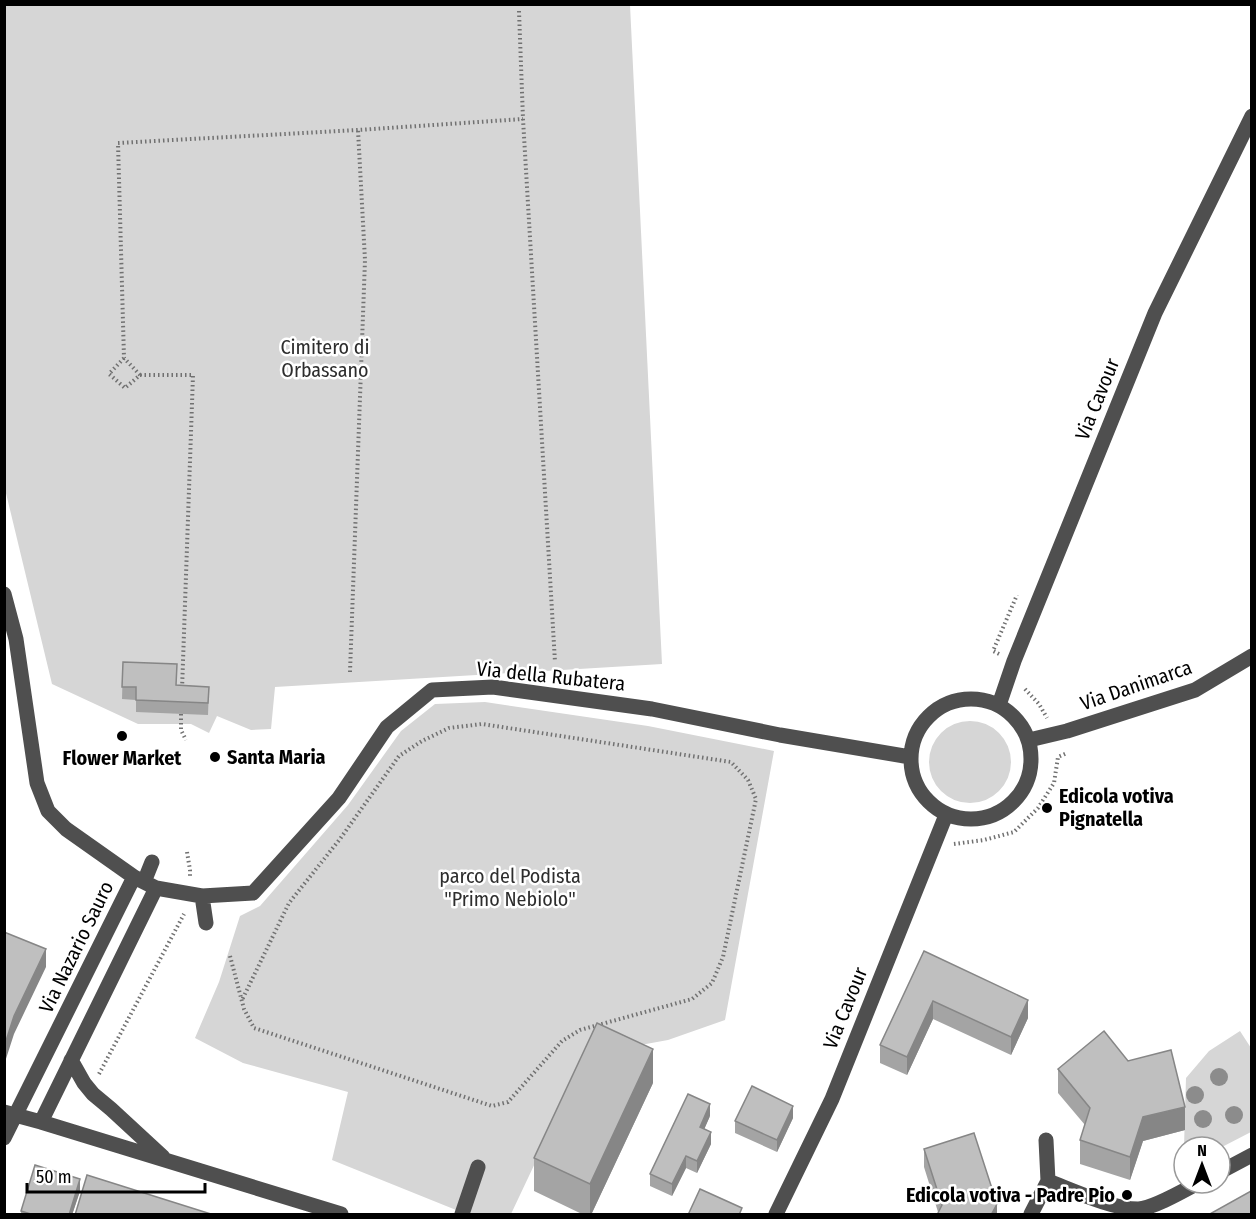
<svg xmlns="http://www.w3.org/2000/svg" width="1256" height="1219" viewBox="0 0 1256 1219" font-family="'Fira Sans Condensed',sans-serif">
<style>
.green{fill:#d6d6d6}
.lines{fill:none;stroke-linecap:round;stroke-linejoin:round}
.path{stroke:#717171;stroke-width:4;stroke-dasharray:1.5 3;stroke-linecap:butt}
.minor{stroke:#4f4f4f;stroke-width:15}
.tree{fill:#8c8c8c}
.wall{fill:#a4a4a4}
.shaded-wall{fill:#868686}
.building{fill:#bfbfbf;stroke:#868686;stroke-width:1.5}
.poi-dot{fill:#000;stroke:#fff;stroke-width:2}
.labels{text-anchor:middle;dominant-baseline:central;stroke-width:5;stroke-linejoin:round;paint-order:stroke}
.park-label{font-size:20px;fill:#2d2d2d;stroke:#fff}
.street-label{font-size:20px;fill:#000;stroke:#fff}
.poi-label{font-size:20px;font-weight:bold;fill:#000;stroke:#fff;text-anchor:start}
</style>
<rect width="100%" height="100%" fill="#fff"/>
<path class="green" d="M4 5H630L662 664 275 687 271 729 251 730 217 716 209 733 191 724H138L52 684 5 489Z
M485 702 648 726 774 751 725 1020 668 1040 624 1048 588 1051 511 1214H466L332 1160 348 1092 243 1063 195 1038 219 982 240 916 260 906 348 805 401 731 435 704Z
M929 762a41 41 0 1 1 82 0a41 41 0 1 1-82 0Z
M1240 1031 1251 1048V1132L1220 1148 1184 1147 1186 1078 1209 1051Z"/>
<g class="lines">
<path class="path" d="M519 11 523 119 555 662
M124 358 109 374 125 388 140 375 124 358 118 143 358 130 523 119
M140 375H193L182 690
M999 654 993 651 1017 595
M350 672 365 260 358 130
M1025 689 1039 704 1047 718
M181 714V730L186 740
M954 844 984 840 1014 832 1038 808 1054 783 1058 757 1067 753
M187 852 190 870V877
M230 956 244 1009 254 1028 492 1106 508 1102 562 1041 580 1030 692 999 712 983 723 957 756 799 748 780 731 762 482 724 449 728 422 741 399 756 340 839 289 903 242 1000
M99 1074 184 914"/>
<path class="minor" d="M4 594 16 639 37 783 48 811 66 829 134 877 156 888 202 896 253 893 339 798 387 727 432 690 493 687 652 709 780 735 910 757
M911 759a60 60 0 1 1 120 0a60 60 0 1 1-120 0Z
M999 705 1014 661 1155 313 1252 116
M1029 740 1067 731 1195 690 1252 656
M144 882 152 862
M202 896 206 923
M71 1060 84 1083 93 1094 111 1109 163 1157
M4 1112 41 1122 341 1214
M41 1122 156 888
M4 1138 134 877
M1220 1172 1252 1155
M1048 1181C1072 1190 1113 1209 1138 1209 1152 1209 1185 1190 1198 1183
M462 1214 478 1167
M776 1214 832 1099 946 815
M1031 1214 1048 1181 1046 1140"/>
</g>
<g class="tree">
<circle cx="1219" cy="1077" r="9"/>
<circle cx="1195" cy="1095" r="9"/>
<circle cx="1234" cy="1115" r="9"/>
<circle cx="1203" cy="1119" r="9"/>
</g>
<path class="wall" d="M123 662 176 685 209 687 208 715 136 712V700L122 699Z
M924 951 1028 1018 1011 1055 933 1019 907 1075 880 1063V1045Z
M1058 1069 1185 1130 1143 1141 1130 1180 1080 1164V1140L1085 1125 1058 1093Z
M653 1083 591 1215H584L534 1191V1158Z
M710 1116 704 1129 711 1144 697 1173 686 1168 672 1196 650 1186V1174Z
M793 1118 777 1152 735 1133V1121Z
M924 1149 997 1215 938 1212 924 1167Z
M80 1191 72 1215H21V1211Z"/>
<path class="shaded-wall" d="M46 949V967L14 1034 4 1065V1047L14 1016Z
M1028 1000V1018L1011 1055V1037Z
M933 1001V1019L907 1075V1057Z
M653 1049V1083L591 1215H590V1184Z
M710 1104V1116L700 1139V1127Z
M793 1106V1118L777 1152V1140Z
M1185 1107V1130L1143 1141 1130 1180V1157L1143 1117Z
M711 1132V1144L697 1173V1161Z
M686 1156V1168L672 1196V1184Z
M80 1179V1191L72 1215H69Z
M997 1204V1215H991Z"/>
<path class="building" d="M123 662 177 664 176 685 209 687 208 703 136 700V687H122Z
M4 932 46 949 14 1016 4 1047Z
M924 951 1028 1000 1011 1037 933 1001 907 1057 880 1045Z
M597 1023 653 1049 590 1184 534 1158Z
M1104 1031 1128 1061 1171 1050 1185 1107 1143 1117 1130 1157 1080 1140 1090 1108 1058 1069Z
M752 1086 793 1106 777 1140 735 1121Z
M688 1094 710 1104 700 1127 711 1132 697 1161 686 1156 672 1184 650 1174Z
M974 1133 997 1204 991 1215H937L942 1205 924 1149Z
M35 1165 80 1179 69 1215H34L21 1211Z
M87 1175 214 1215H75Z
M700 1189 742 1208 739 1215H688Z
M1251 1191V1215H1208Z"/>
<g class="poi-dot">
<circle cx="122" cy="736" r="6"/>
<circle cx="215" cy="757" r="6"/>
<circle cx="1047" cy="808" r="6"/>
<circle cx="1127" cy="1195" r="6"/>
</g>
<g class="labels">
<g class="park-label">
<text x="325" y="347">Cimitero di<tspan x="325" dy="23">Orbassano</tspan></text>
<text x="510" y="876">parco del Podista<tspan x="510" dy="23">"Primo Nebiolo"</tspan></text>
</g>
<g class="street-label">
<text transform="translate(1097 399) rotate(-68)">Via Cavour</text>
<text transform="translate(551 676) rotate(6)">Via della Rubatera</text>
<text transform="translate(1136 685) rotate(-19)">Via Danimarca</text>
<text transform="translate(76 947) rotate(-64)">Via Nazario Sauro</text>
<text transform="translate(845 1008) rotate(-68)">Via Cavour</text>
</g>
<g class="poi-label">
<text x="227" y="757">Santa Maria</text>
<text x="122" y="758" text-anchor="middle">Flower Market</text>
<text x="1059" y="796">Edicola votiva<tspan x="1059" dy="23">Pignatella</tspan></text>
<text x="1115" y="1195" text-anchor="end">Edicola votiva - Padre Pio</text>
</g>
</g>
<rect width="1256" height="1219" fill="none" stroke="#000000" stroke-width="12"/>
<g transform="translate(1202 1165)"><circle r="28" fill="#ffffff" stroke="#999999" stroke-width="1.5"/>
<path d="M0-4.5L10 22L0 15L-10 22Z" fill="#000000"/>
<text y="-9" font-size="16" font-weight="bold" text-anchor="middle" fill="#000000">N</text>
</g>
<path d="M27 1183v9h178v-9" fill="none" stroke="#000000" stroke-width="3"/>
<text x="36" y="1183" font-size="18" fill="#000000" stroke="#ffffff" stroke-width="4.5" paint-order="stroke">50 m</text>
</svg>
